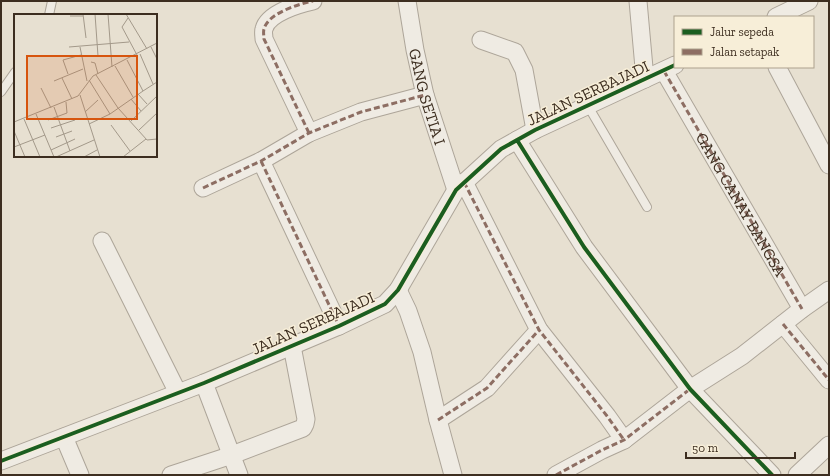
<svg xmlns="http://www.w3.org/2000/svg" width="830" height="476" viewBox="0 0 830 476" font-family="'Zilla Slab',serif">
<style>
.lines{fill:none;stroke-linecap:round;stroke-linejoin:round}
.service-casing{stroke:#ada599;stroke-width:10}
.minor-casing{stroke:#ada599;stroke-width:19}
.service{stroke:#efebe3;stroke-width:8}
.minor{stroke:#efebe3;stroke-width:17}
.quiet{stroke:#8d6e63;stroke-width:3;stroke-dasharray:6 3;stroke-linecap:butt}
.cycleway-casing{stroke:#f7eed8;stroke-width:6}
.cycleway{stroke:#1b5e20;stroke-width:4}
.labels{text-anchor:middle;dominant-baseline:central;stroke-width:3;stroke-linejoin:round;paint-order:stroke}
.street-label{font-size:16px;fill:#3d2e20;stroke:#f7eed8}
.inset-road{fill:none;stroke:#a3998a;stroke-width:1}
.view{fill:#d7550e;fill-opacity:0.15;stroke:#d7550e;stroke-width:2}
.inset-edge{fill:none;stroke:#3d2e20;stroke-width:2}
</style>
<rect width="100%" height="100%" fill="#e7e0d1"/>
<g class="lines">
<defs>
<path id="service" d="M49 15 52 1
M1 92 15 72
M588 106 647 207"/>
<g id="minor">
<path id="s1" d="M407 1 415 50 425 95 456 190"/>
<path d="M638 1 645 79"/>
<path d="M776 17 809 1"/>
<path d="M481 40 515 52 524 70 535 130"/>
<path d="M777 67 829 165"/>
<path id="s2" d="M664 71 802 309"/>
<path d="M309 133 264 39C264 36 263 32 264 29 268 13 299 4 313 1"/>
<path d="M517 140 584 247 690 389 772 475"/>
<path d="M261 161 339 326"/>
<path d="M464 182 539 330 607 416 624 440"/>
<path d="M203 188 261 161 309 133 361 112 425 95"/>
<path d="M102 241 178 393"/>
<path d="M398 290 408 311 422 352 438 420 453 475"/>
<path d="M783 324 829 380"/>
<path d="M204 383 239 475"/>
<path d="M438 420 487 388 539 330"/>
<path d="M64 437 80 475"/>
<path d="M1 461 204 383 339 326 385 304 398 290 456 190 501 149 535 130 675 65"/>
<path d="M171 475 232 455 303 428 305 424 306 419 292 346"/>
<path d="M556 475 602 450 624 440 690 389 742 356 802 309 829 290"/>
<path d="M797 475 829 445"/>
</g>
</defs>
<use href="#service" class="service-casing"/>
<use href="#minor" class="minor-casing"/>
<use href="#service" class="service"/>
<use href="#minor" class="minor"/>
<path class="quiet" d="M664 71 802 309
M309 133 264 39C264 36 263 32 264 29 268 13 299 4 313 1
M261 161 339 326
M464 182 539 330 607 416 624 440
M203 188 261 161 309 133 361 112 425 95
M783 324 829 380
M438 420 487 388 539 330
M556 475 602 450 624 440 690 389"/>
<defs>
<path id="cycleway" d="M517 140 584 247 690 389 772 475
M1 461 204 383 339 326 385 304 398 290 456 190 501 149 535 130 675 65"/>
</defs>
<use href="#cycleway" class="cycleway-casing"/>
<use href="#cycleway" class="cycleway"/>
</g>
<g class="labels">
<g class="street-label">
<text transform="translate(588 93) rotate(-25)">JALAN SERBAJADI</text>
<text stroke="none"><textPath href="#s1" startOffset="98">GANG SETIA I</textPath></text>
<text stroke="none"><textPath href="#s2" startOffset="154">GANG CANAY BANGSA</textPath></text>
<text transform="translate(313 323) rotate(-24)">JALAN SERBAJADI</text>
</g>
</g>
<g transform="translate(14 14)">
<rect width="143" height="143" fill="#e7e0d1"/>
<path class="inset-road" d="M69 0 72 24M81 0 84 42M94 0 98 53M112 0 133 35M56 2H69M114 4 108 13 123 41M55 33 115 28M66 33 73 67M137 33 143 45M126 40 139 70M113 46 129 77 143 68M77 48 81 49 84 60M101 52 119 83M54 60 49 46 67 41M82 61 104 94 133 126 143 125M48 64 58 85M75 66 96 100M40 67 69 55M27 74 37 94M124 80 133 90M66 81 86 143M117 85 127 97M40 93 56 137M71 98 84 86M22 100 40 143M10 105 26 143M34 106 53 99 52 88M117 107 143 82M0 108 64 82 79 62 143 29M75 110 96 100 129 77M97 111 116 137M37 114 61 106M125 116 143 99M0 117 11 143M42 123 58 117M0 133 31 121M37 136 61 125M42 143 80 126M70 143 83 136M109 143 132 125"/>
<path class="view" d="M13 42H123V105H13Z"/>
<rect width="143" height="143" class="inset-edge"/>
</g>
<rect width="830" height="476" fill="none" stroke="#3d2e20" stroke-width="4"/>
<rect x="674" y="16" width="140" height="52" fill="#f7eed8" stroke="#ada18e"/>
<rect x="682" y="29" width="20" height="6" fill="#1b5e20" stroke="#ada18e"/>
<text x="710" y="36" font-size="12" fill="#3d2e20">Jalur sepeda</text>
<rect x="682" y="49" width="20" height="6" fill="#8d6e63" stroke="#ada18e"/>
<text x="710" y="56" font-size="12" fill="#3d2e20">Jalan setapak</text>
<path d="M686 452v6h109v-6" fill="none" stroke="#3d2e20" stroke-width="2"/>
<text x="692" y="452" font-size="12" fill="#3d2e20" stroke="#f7eed8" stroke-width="3" paint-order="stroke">50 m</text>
</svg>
